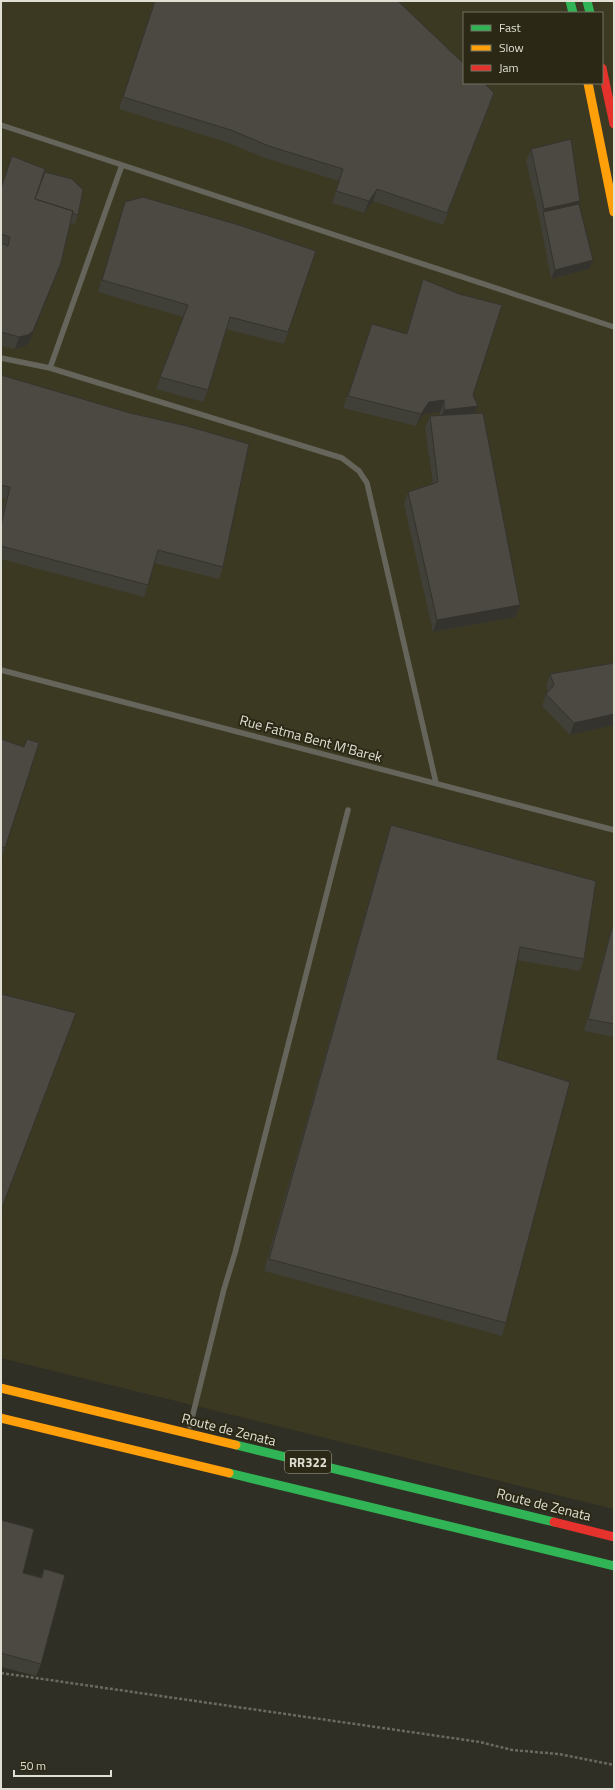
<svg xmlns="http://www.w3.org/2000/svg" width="615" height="1790" viewBox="0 0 615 1790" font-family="'Titillium Web',sans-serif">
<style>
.built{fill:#3c3922;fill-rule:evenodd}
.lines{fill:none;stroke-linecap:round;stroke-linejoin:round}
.path{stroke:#6b6a61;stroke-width:2.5;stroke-dasharray:3 2;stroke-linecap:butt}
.lane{stroke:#66655c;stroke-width:5.5}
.fast{stroke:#30b455;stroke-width:9}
.slow{stroke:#ff9f0a;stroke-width:9}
.jam{stroke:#e5322d;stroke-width:9}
.wall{fill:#403f38}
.shaded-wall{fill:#34332e}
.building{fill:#4b4941;stroke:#34332e}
.labels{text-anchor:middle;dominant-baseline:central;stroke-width:4;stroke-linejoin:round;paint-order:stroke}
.shield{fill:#2b2916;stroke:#aaa89a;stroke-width:1}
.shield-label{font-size:13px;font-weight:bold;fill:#e0dfd3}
.street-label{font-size:14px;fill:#e0dfd3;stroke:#2b2916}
</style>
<rect width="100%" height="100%" fill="#302f25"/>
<path class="built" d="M1 1H614V1509L1 1358ZM464 13H602V83H464Z"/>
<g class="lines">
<path class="path" d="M1 1673 480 1742 512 1750 559 1754 614 1765"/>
<path class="lane" d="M1 125 614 327
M1 358 50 368 342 458 359 471 367 483 436 783
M50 368 122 165
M1 670 614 830
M190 1426 224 1289 235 1253 348 810"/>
<path class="fast" d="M570 1 573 13
M587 1 590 13
M236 1445 554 1522
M229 1473 614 1566"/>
<path class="slow" d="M588 83 614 212
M1 1388 236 1445
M1 1418 229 1473"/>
<path class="jam" d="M602 68 614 124
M554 1522 614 1537"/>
</g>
<path class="wall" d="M154 1H397L490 105 443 225 373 201 364 213 332 203 339 181 265 158 226 142 119 109Z
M531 149 580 201 579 204 589 269 551 279 540 221 526 161Z
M12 156 45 172 78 215 75 224 70 223 61 263 29 343 23 347 15 349 1 346V187Z
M125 202 288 332 284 344 226 329 208 390 203 402 156 389 183 317 98 292 121 214Z
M423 279 473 395 478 406 475 413 520 605 515 617 433 632 404 504 408 492 433 484 425 428 430 416 440 415V412L424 414 416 426 343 408 372 324 406 334 419 292Z
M1 375 223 567 219 579 154 563 148 585 144 597 1 559V518L5 499 1 498Z
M614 663V725L570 735 542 706 546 694 548 692 546 686 550 674Z
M1 739 5 848 1 859Z
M391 825 584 959 580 971 517 960 497 1059 506 1323 502 1336 264 1271 387 837Z
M612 928H614V1037L584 1031 608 940Z
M1 1520 23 1573 41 1577 44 1569 41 1664 36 1676 1 1667Z"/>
<path class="shaded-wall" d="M377 189 373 201 364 213 369 201Z
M580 201 576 213 543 212 540 221 544 209Z
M593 260 589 269 551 279 555 270Z
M61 263 29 343 23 347 15 349 19 337Z
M444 400 440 412 424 414 416 426 421 414 429 402Z
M478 406 474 418 440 422 444 410Z
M520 605 515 617 433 632 437 620Z
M614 714V725L570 735 574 723Z"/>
<path class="building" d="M155 1H397L399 2 464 64V83H484L494 93 447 213 377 189 369 201 336 191 343 169 269 146 231 130 123 97Z
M571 139 580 201 544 209 531 149Z
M12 156 45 169 35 199 73 211 61 263 33 331 28 335 19 337 1 332V243L8 246 10 237 1 234V188Z
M45 172 72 179 83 190 78 215 72 213 73 211 35 199Z
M143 197 242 226 316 251 288 332 230 317 208 390 160 377 188 305 102 280 125 202Z
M579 204 593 260 555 270 543 212Z
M423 279 459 294 502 305 473 395 478 406 444 410V400L429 402 421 414 348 396 372 324 407 334Z
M1 375 130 413 187 426 249 444 223 567 158 550 148 585 1 546V525L10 487 1 485Z
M483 413 520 605 437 620 408 492 438 482 430 416Z
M614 663V714L574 723 546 694 554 685 550 674Z
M1 739 24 747 27 739 39 743 5 848 1 847Z
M391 825 596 881 584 959 520 947 497 1059 570 1082 506 1323 269 1259Z
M612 928H614V1024L588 1019Z
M1 994 76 1013 1 1210Z
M1 1520 34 1529 23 1573 42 1578 44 1569 65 1575 41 1664 1 1653Z"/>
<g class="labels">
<rect class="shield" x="285" y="1451" width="46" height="22" rx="3"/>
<g class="shield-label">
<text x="308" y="1462">RR322</text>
</g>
<g class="street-label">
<text transform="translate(311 738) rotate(15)">Rue Fatma Bent M'Barek</text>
<text transform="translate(229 1429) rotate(14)">Route de Zenata</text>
<text transform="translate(544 1504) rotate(14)">Route de Zenata</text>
</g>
</g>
<rect width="615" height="1790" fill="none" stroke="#e0dfd3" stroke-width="4"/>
<rect x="463" y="12" width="140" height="72" fill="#2b2916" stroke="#737262"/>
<rect x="471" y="25" width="20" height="6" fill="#30b455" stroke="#737262"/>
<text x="499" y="32" font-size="12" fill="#e0dfd3">Fast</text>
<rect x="471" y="45" width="20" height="6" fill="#ff9f0a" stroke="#737262"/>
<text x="499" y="52" font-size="12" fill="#e0dfd3">Slow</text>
<rect x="471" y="65" width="20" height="6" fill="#e5322d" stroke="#737262"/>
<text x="499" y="72" font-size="12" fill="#e0dfd3">Jam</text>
<path d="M14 1770v6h97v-6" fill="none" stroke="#e0dfd3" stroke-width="2"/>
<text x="20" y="1770" font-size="12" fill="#e0dfd3" stroke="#2b2916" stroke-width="3" paint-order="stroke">50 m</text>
</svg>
